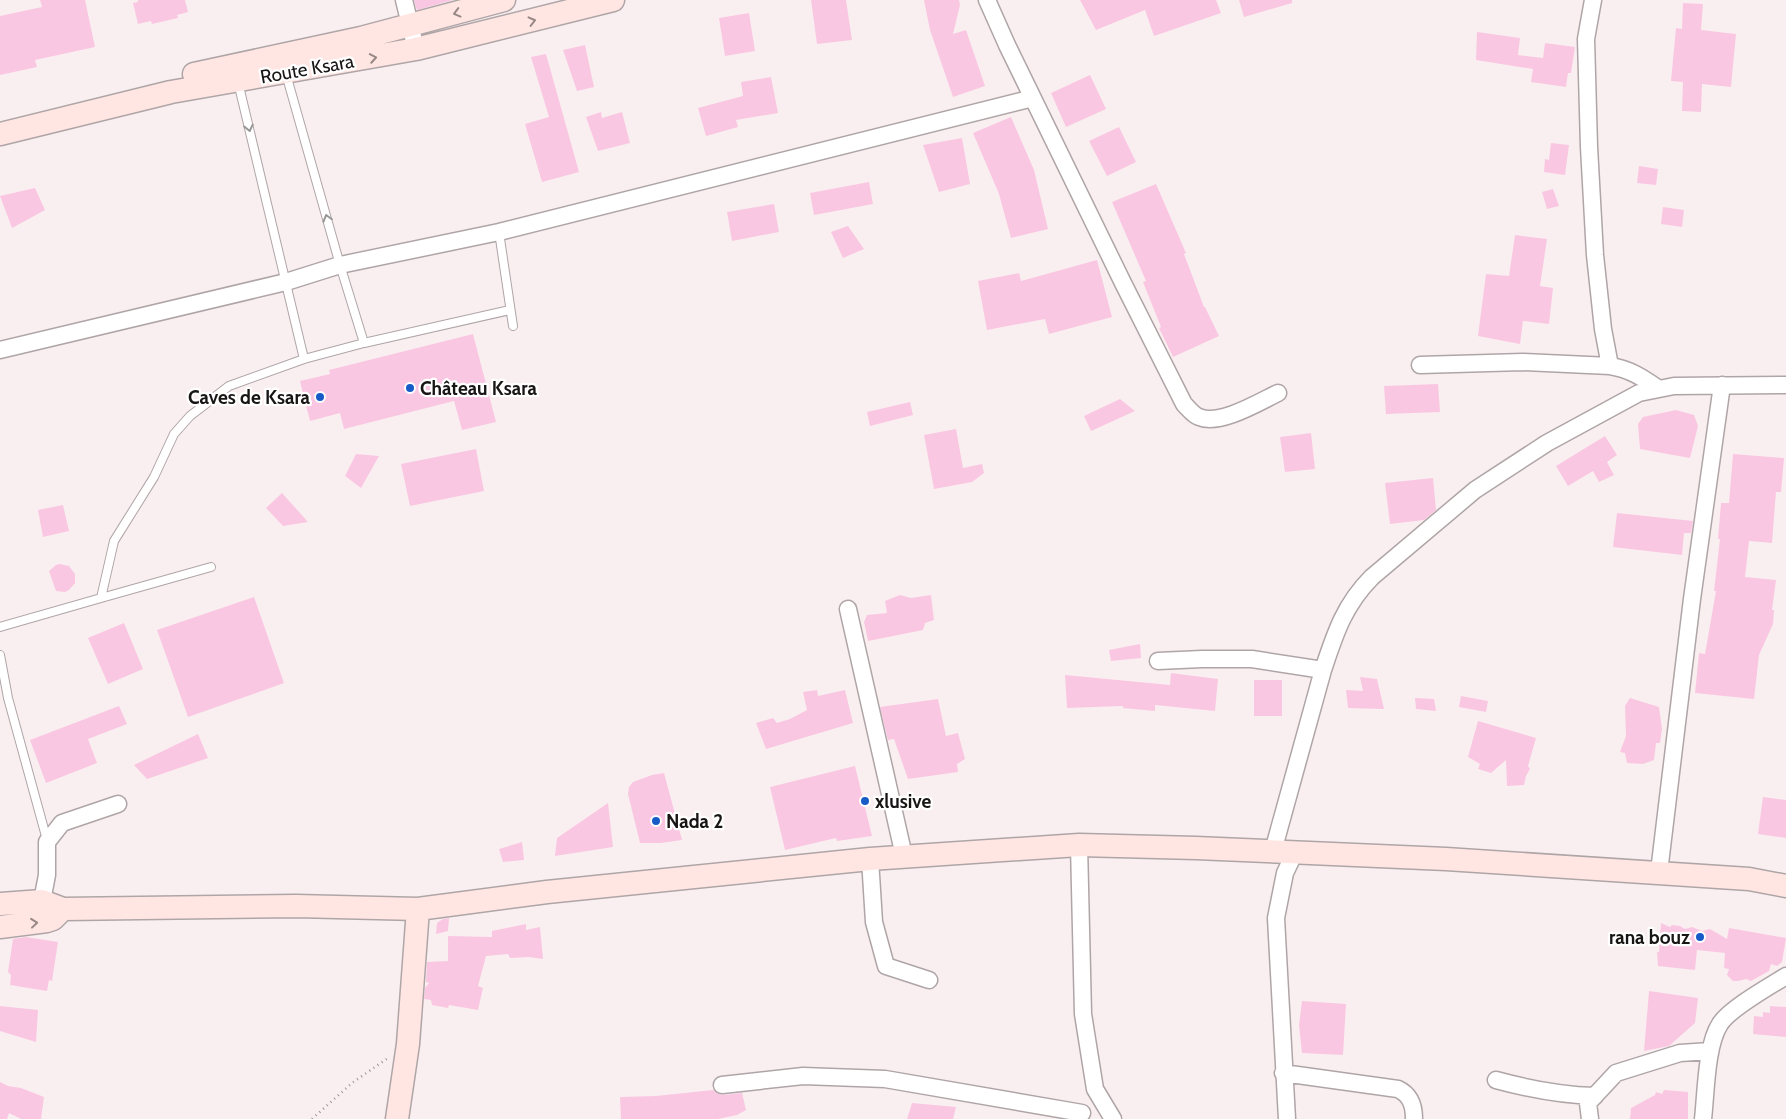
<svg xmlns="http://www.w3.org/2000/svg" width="1786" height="1119" viewBox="0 0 1786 1119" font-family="Cabin,sans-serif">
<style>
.building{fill:#fac7e2}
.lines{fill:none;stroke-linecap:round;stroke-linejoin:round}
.lane-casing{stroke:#afa5a7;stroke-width:10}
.street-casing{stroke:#afa5a7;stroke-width:19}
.secondary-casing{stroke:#afa5a7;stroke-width:25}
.path{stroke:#9c9495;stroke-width:2.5;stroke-dasharray:1 4;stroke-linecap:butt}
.lane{stroke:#fff;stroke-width:8}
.street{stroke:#fff;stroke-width:16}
.secondary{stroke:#ffe6e3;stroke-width:22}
.oneway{stroke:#978886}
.oneway2{stroke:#979696}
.poi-dot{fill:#165bc6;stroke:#fff;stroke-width:2}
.labels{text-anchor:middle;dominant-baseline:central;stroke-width:4.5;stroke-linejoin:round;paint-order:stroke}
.street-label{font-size:19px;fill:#181515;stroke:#fff}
.poi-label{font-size:19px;font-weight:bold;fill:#181515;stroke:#fff;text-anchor:start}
</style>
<rect width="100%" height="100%" fill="#faeff0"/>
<path class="building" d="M40 0H85L95 47 35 60 37 67 0 75V16L42 7Z
M138 0H185L188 12 177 15 178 18 152 24 151 21 138 24 133 3 138 2Z
M414 0H453L417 10Z
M811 0H846L852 40 817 44Z
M924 0H959L960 5 953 34 966 30 985 86 953 97 930 30Z
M1080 0H1216L1221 13 1154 36 1145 10 1096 30Z
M1239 0H1292V3L1244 17Z
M1683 3 1703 4 1701 30 1736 34 1731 87 1702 84 1701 112 1682 111 1683 82 1671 81 1676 28 1682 29Z
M749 13 755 51 725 56 719 18Z
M1477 32 1520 38 1518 55 1543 58 1545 43 1575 47 1571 73H1568L1566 87 1531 82 1533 69 1476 60Z
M585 45 594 87 577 91 563 50Z
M546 54 579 172 542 182 525 124 549 117 531 57Z
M1090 75 1106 109 1066 127 1051 93Z
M771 77 778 113 736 120 738 127 706 136 698 108 743 96 741 82Z
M601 112 602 118 622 112 630 143 598 151 586 117Z
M1011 117 1034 170 1048 229 1011 238 999 194 973 133Z
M1119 127 1136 162 1107 176 1089 141Z
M962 138 970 184 939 192 923 145Z
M1551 143 1569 145 1565 175 1544 172 1545 159 1549 160Z
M1639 166 1658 169 1656 185 1637 183Z
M869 182 873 204 814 215 810 193Z
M1156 184 1186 253 1184 254 1204 307H1205L1219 336 1173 357 1159 328 1161 327 1143 282 1146 281 1112 202Z
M35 188 45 210 12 228 0 196Z
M1553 189 1559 206 1547 209 1542 192Z
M774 204 779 232 732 241 727 212Z
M1663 207 1684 210 1682 227 1661 224Z
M848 226 864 249 843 258 831 232Z
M1515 235 1547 239 1540 286 1553 288 1549 324 1523 321 1520 344 1478 336 1486 274 1509 276Z
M1097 260 1112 317 1049 334 1045 319 987 330 978 281 1019 273 1021 281Z
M473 334 496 422 462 430 454 401 344 429 340 413 310 421 300 381 330 374 329 370Z
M1438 384 1440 412 1386 414 1384 386Z
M1120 399 1135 411 1091 431 1084 416Z
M910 402 913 415 870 426 867 412Z
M1676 410 1694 415 1698 426 1690 458 1640 449 1638 424 1643 417Z
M956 429 963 468 982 464 984 473 972 482 934 489 924 435Z
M1311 433 1315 469 1285 472 1280 437Z
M1605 436 1617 455 1607 462 1614 475 1599 482 1593 471 1568 486 1556 466Z
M476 449 484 491 410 506 401 464Z
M356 454 379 456 361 488 345 476Z
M1733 454 1784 458 1781 492H1776L1772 543 1749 541 1745 577 1776 580 1772 610H1774L1773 624 1759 655 1754 699 1695 693 1699 653 1705 654 1716 591H1714L1720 539H1718L1721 503H1729Z
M1433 478 1436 510 1424 520 1390 524 1385 483Z
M282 493 308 522 283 526 266 508Z
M63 505 69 531 43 537 38 510Z
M1617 513 1693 521 1691 533H1684L1682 555 1613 547Z
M60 564 69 566 75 574V583L69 590 65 592 56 591 49 571 56 565Z
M900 595 911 598 931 595 934 620 925 623 923 630 868 641 864 622 867 615 887 613 885 601Z
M254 597 284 683 188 717 157 630Z
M124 623 143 669 108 684 88 638Z
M1140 644 1141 658 1111 661 1109 650Z
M1171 673 1218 679 1215 711 1155 705V711L1123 708V706L1067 708 1065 675 1170 685Z
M1360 677 1377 679 1384 709 1348 708 1346 690 1363 691Z
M1254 680H1282V716H1254Z
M817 690 818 696 845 690 853 723 766 749 756 723 773 718 777 723 790 719 807 710 803 692Z
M1461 696 1488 701 1486 712 1459 707Z
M1415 698 1434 699 1436 711 1416 709Z
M1630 698 1659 707 1662 729 1660 743H1656L1654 760 1643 764 1627 763 1625 753 1620 752 1626 736 1625 706Z
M938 699 946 736 958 733 965 759 957 764 958 772 908 779 894 739 888 740 880 707Z
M119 706 127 724 88 739 97 763 46 783 30 740Z
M1478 721 1536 738 1528 766 1530 769 1526 776 1524 785 1507 786 1506 760 1491 773 1478 769 1480 764 1468 757Z
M198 734 208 758 147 779 134 765Z
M855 766 872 836 837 841 836 838 785 850 770 787Z
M664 773 682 840 661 843H640L628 794 629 787 633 782 652 775Z
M1763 797 1786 800V838L1758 834Z
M608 803 613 847 555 856 557 838Z
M522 842 524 860 503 862 499 849Z
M449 918 448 931 436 934 437 923 443 919Z
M1661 923 1670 927 1672 925 1680 926 1685 929 1692 927 1702 931 1710 929 1727 939 1729 928 1786 938 1782 962 1777 966 1771 964 1769 971 1751 981 1746 979 1738 981H1733L1727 975 1729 969 1724 968 1725 953 1697 950 1695 970 1658 966 1657 952H1659Z
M526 924V930L540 927 543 959 529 957 510 958 508 954 486 956 478 986 483 988 478 1010 449 1005 448 1008 432 1005 431 1000 424 999 425 988 429 983 426 982 427 962 448 961V936L492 937V931Z
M26 937 58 942 52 981 49 980 47 991 10 985 11 975 8 972 13 939Z
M1649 991 1698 998 1695 1023 1669 1046 1644 1051Z
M1302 1001 1346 1004 1343 1055 1302 1053 1299 1025Z
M0 1006 38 1010 36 1042 0 1031Z
M1770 1006 1786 1007V1037L1753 1034 1754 1016 1763 1017V1012L1770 1013Z
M0 1082 8 1086 21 1088 44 1097 41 1119H21L9 1113 7 1119H0Z
M713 1090 718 1094 723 1095 742 1093 746 1110 737 1115 718 1119H621L620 1097 656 1096Z
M1664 1090 1688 1092V1119H1630L1631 1108 1655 1095 1656 1092 1662 1094Z
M912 1103 956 1107 953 1119H907Z"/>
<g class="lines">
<defs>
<path id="lane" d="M286 74 340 265 364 343
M238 82 304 359
M499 232 513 326
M101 598 211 567
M0 627 101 598 114 541 154 477 174 434 190 416 229 386 304 359 364 343 510 310
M0 655 8 698 47 840"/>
<path id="street" d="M404 0 416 49
M987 0 1007 45 1123 283 1184 404C1189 409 1193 415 1199 417 1220 426 1259 402 1278 393
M1593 0 1586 39 1589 147 1595 255 1603 329 1610 366
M0 350 286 282 340 265 499 232 1033 98
M1420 365 1523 362 1610 366C1630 369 1643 378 1659 389
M848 609 904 856
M1158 661 1202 659H1252L1323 670
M1079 845 1083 1014 1095 1089 1113 1119
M1273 851 1323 670C1335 634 1344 605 1372 577L1475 490 1547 443 1639 393 1674 386 1786 385
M870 859 874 922 886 966 929 980
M1659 872 1692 599 1722 385
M42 901 47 875V842L62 823 118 804
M1283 1073 1398 1089C1411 1095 1414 1106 1414 1119
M1496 1080C1529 1089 1561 1095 1595 1096
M722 1085 803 1076 885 1079 1082 1113
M1287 1119 1276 918 1285 873 1295 852
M1590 1119 1588 1103 1616 1073 1680 1053 1710 1051
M1703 1119C1706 1094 1706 1045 1720 1024 1729 1009 1770 986 1786 976"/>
<path id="secondary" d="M194 74 361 38 504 0
M0 134 171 92 416 49 613 0
M0 904 42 901 63 909 296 906 418 909 547 892 870 859 1079 845 1196 848 1446 859 1749 879 1786 886
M0 927 47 921 53 919 63 909
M397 1119 408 1044 418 909"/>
</defs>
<use href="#lane" class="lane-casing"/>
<use href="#street" class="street-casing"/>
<use href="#secondary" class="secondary-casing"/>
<path class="path" d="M312 1119 352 1083 388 1058"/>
<use href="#lane" class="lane"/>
<use href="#street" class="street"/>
<use href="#secondary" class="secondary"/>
</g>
<defs><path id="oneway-chevron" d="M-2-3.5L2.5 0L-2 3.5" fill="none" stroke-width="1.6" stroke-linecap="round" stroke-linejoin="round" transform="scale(1.25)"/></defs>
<g class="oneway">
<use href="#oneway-chevron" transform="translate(457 13) rotate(165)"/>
<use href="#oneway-chevron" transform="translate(532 21) rotate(-14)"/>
<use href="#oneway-chevron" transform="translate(373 58) rotate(-10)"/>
<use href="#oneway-chevron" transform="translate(34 923) rotate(-6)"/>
</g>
<g class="oneway2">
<use href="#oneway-chevron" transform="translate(249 128) rotate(77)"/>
<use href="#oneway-chevron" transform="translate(327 218) rotate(-106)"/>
</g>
<g class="poi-dot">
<circle cx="410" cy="388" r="5"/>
<circle cx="320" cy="397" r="5"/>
<circle cx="865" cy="801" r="5"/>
<circle cx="656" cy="821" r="5"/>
<circle cx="1700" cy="937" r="5"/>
</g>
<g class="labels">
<g class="street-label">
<text transform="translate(307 69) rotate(-10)">Route Ksara</text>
</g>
<g class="poi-label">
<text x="420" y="388">Château Ksara</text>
<text x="310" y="397" text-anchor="end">Caves de Ksara</text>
<text x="875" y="801">xlusive</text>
<text x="666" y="821">Nada 2</text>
<text x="1690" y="937" text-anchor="end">rana bouz</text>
</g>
</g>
</svg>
